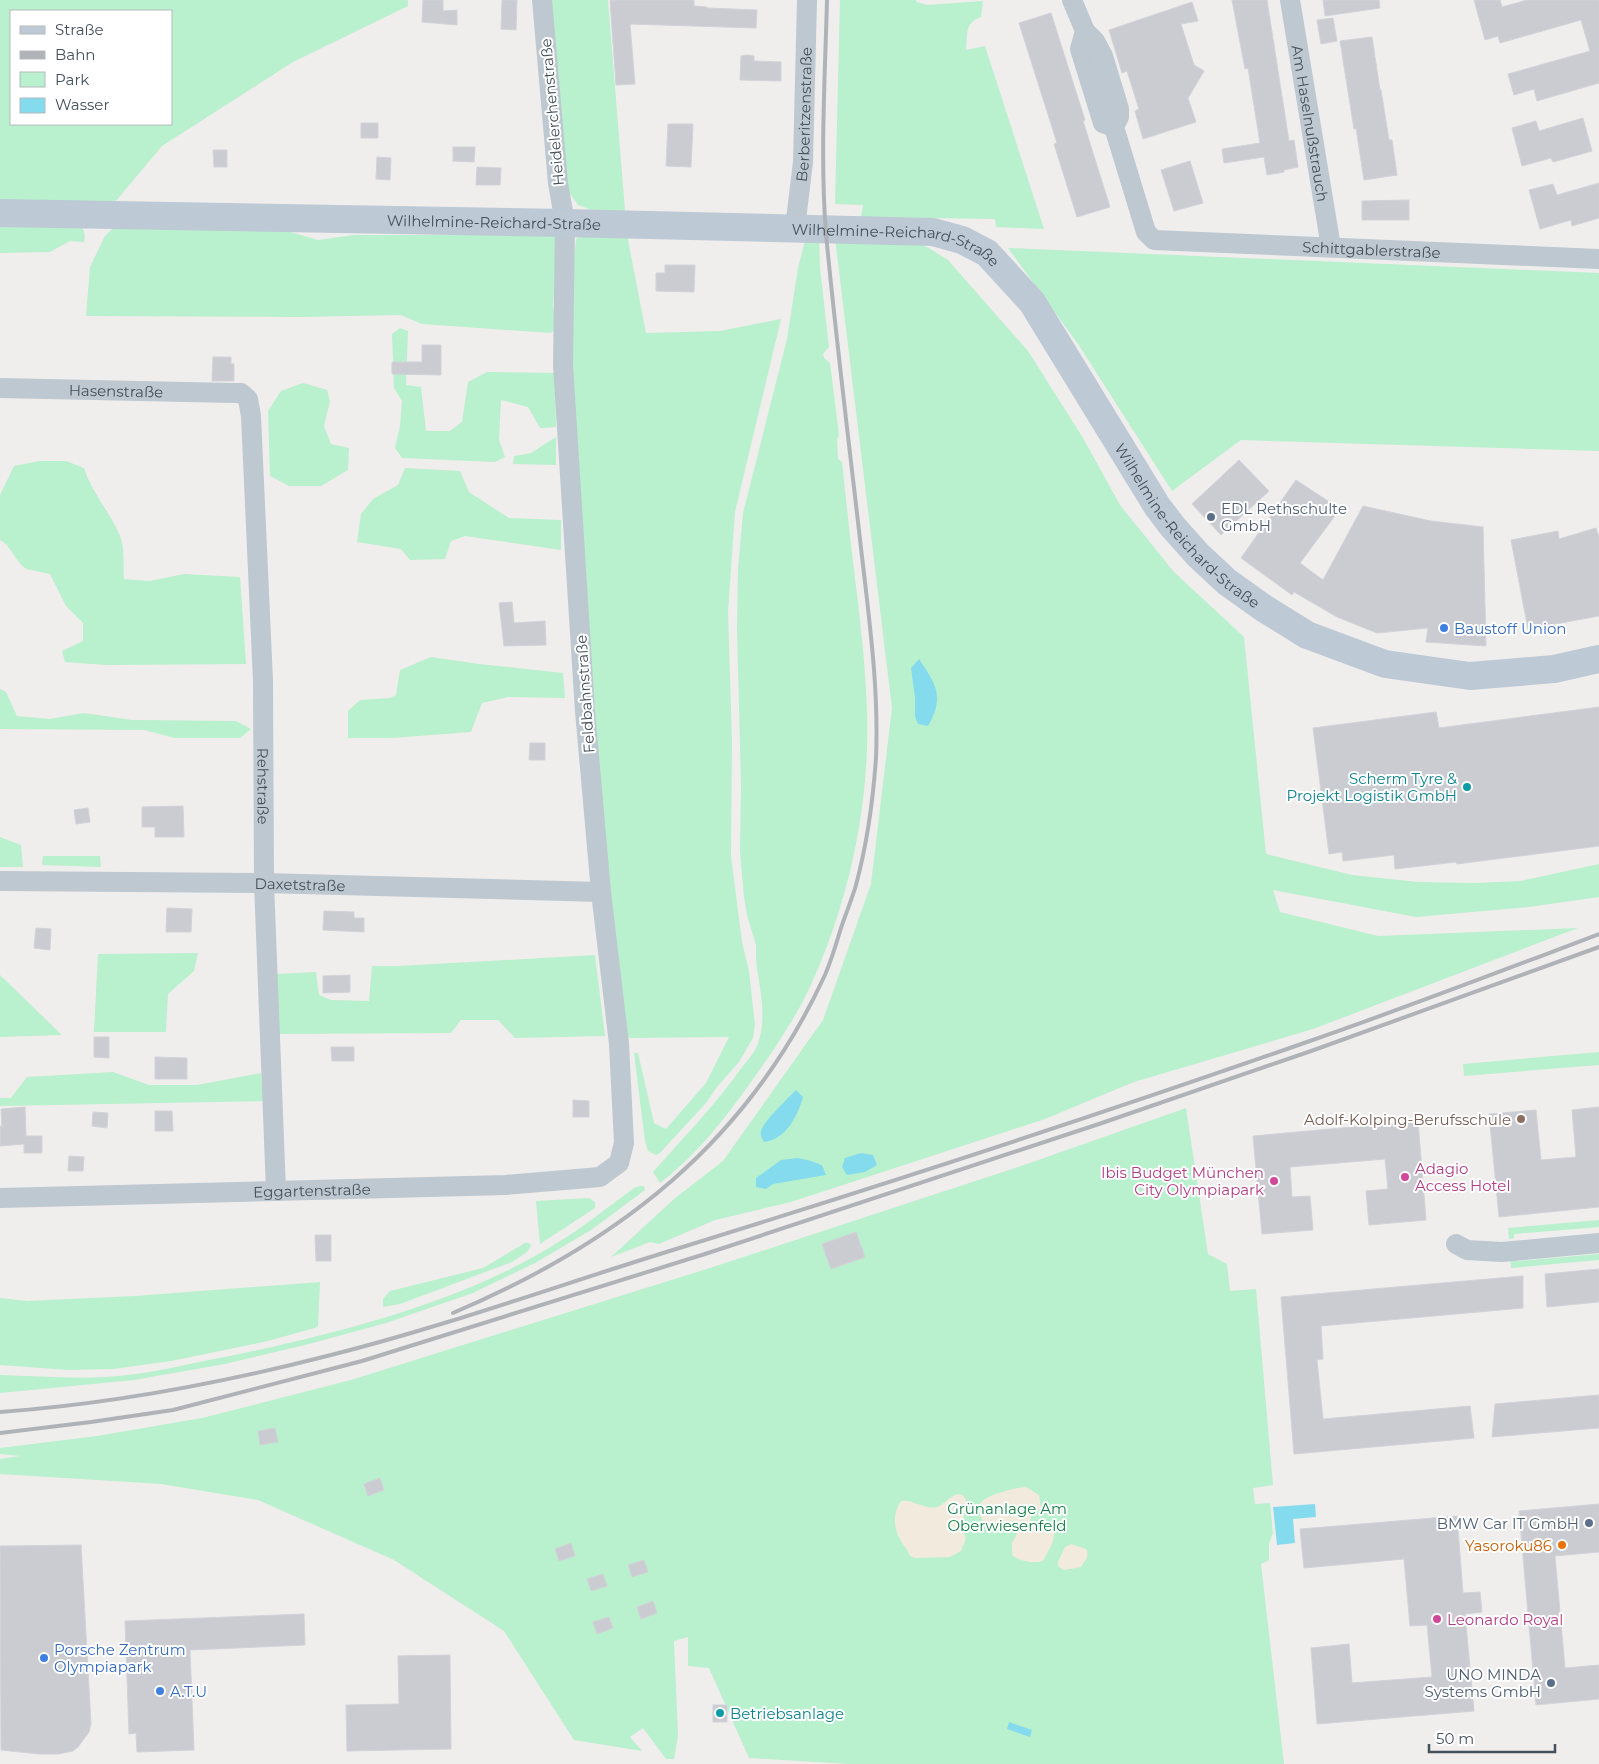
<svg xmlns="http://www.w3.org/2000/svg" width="1599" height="1764" viewBox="0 0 1599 1764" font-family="Montserrat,sans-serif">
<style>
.green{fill:#b9f0cd;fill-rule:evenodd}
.sand{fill:#f2ebdd}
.water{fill:#85dbee}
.building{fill:#caccd2;stroke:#d1d3d9}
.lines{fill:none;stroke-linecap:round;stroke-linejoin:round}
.street{stroke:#bdc8d0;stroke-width:20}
.secondary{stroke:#bdc9d5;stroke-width:28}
.rail{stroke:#afb3b8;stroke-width:4}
.service-dot{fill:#5c6f8a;stroke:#fff;stroke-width:2}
.shop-dot{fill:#3f7fe0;stroke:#fff;stroke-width:2}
.culture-dot{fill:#0f9aa8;stroke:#fff;stroke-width:2}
.education-dot{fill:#8d6e63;stroke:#fff;stroke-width:2}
.hotel-dot{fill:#d1479c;stroke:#fff;stroke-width:2}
.food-dot{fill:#e8710a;stroke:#fff;stroke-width:2}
.labels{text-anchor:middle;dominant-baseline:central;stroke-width:4;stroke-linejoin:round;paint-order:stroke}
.street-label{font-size:15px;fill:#45515b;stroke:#fff}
.service-label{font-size:15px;fill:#4e5e75;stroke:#fff;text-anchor:end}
.shop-label{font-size:15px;fill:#366cbe;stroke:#fff;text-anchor:start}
.culture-label{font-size:15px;fill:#0d838f;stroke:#fff;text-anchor:end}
.education-label{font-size:15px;fill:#785e54;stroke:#fff;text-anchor:end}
.hotel-label{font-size:15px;fill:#b23c85;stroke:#fff;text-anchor:start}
.park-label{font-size:15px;fill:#147e46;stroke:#fff}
.food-label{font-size:15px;fill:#c56008;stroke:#fff;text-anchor:end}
</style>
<rect width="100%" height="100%" fill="#f0eded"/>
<path class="green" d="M0 0H408V6L293 62 162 146 110 208 0 204ZM11 11H171V124H11Z
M551 0H608L625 211 597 212 578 205 567 189Z
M840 0H916L917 2 927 5 983 1 981 17C964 23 968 34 966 50L985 46 1044 229 996 227 995 219 861 217 863 205 835 204Z
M0 226H78L83 229 85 236 84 242 70 241 50 252 0 253Z
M119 227 283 230 318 240 354 235H558L553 305 557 327 551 333 422 324 401 315 300 317 86 316 90 267 105 236 112 229Z
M579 235H627L646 333 720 331 781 319 735 512 728 612 732 741 731 856 742 942 749 971 755 1025 753 1038 739 1062 717 1087 706 1103 660 1153 656 1155 648 1151 645 1141 634 1053H638L654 1123 666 1129 706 1083 729 1037 629 1038 626 1034 601 801 572 386 574 257 576 240Z
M819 236 820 268 829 347 823 354 824 358 830 363 839 435 837 439 838 459 842 462C847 509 852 556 858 602 862 639 866 675 867 712 870 806 849 902 810 987 797 1015 779 1042 761 1068 731 1110 702 1151 660 1183L653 1172C684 1137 716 1104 743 1066 749 1058 757 1050 759 1040 767 1015 759 985 756 960V945L747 915 744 897 740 852 741 784 737 629 738 568 743 513 787 339 798 268 806 237Z
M835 238H895L927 247 948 260 1028 351 1083 438 1120 505 1174 572 1244 637 1266 854 1352 875 1418 882 1475 883 1521 881 1599 864V897L1529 907 1416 917 1273 890 1280 912 1378 936 1578 928 1313 1029 1134 1082 1045 1119 791 1202 715 1220 659 1244 650 1242 611 1257 674 1199 723 1161 823 1020 871 884 892 708Z
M1008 248 1599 273V451L1241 440 1172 491 1078 344Z
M400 328 408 331 406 385 421 387 426 431H450L462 422 468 382 487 372 555 373 556 427 540 428 528 407 501 400 499 440 505 457 495 462 402 458 395 448 400 426 402 401 394 388 392 334Z
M303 383 327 390 330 401 324 426 331 444 349 448 348 470 321 486H289L270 476 268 411 281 391Z
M556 437V465L513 464 514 456 531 453Z
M40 461H66L84 468C92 493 110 512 120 536 125 548 123 566 124 579L150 581 184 574 240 577 246 664 106 665 65 662 62 651 83 641V623L66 606 50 574C43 572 34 571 27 569 16 564 13 547 0 540V495L14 466Z
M405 468 460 471 469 492 509 518 561 520V550L465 536 451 541 445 559 410 560 401 549 357 542 361 514 373 499 398 485Z
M431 657 479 664 563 673 565 698 508 697 482 703 471 732 392 738H348V711L360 700 390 698 396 695 400 670Z
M0 689 6 692 17 716 50 719 84 713 132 720 236 721 251 729 240 738H175L144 730 0 729Z
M0 837 21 845 23 867H0Z
M43 856H100L101 867 42 865Z
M198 953 194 971 168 994 166 1032H94L98 954Z
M595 955 605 1036 515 1038 498 1020H461L451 1033 278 1034 276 974 316 972 319 995 331 1000 369 1001 372 966H399Z
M0 975 62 1035 0 1037Z
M1599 1052V1065L1464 1076 1463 1064Z
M113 1072 149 1085H197L261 1073 263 1101 0 1106V1098H11L27 1077Z
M1186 1108 1208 1254 1227 1264 1230 1291 1256 1289 1273 1485 1253 1488 1255 1504 1270 1503 1273 1533 1269 1544V1560L1261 1564 1284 1764H850L749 1758 709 1668 688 1666V1637L674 1641 678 1736 674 1759H666L643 1728 630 1737 642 1751 574 1740 504 1631 394 1560 258 1500 161 1484 0 1474V1459L20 1456 0 1454V1448L97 1436 202 1418 351 1380 713 1267 1027 1164Z
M640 1186H644L645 1190 591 1230 535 1263 473 1293 386 1323 309 1344 225 1364 134 1380 0 1393V1375C35 1376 71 1379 106 1377 146 1375 186 1364 225 1357 333 1335 464 1302 557 1243 584 1227 609 1206 634 1188Z
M589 1198 595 1202V1208L540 1244 536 1201Z
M1599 1220V1227L1514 1234V1238L1509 1239 1508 1228Z
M525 1243H529L531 1246 527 1252 512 1262 400 1304 383 1307V1299L390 1291 483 1268Z
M1599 1254V1260L1511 1268 1510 1257 1517 1256V1261Z
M320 1282 318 1327 268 1341 171 1361 113 1369 68 1370 0 1365V1298L27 1301 135 1296Z"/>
<path class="sand" d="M1026 1487 1039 1495 1041 1508 1032 1515 1030 1522 1045 1526 1054 1533 1053 1542 1043 1561C1034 1564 1019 1561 1012 1555V1543L1017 1534 1015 1527H986C974 1506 977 1500 999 1493 1008 1490 1016 1488 1026 1487Z
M958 1494 963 1495C973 1507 961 1515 962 1526 962 1530 965 1535 966 1538L961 1551 950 1557 915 1558 910 1556C908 1549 903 1546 900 1539 893 1527 893 1512 901 1501 913 1499 925 1510 937 1507 944 1505 948 1497 958 1494Z
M1071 1544 1086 1549C1090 1556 1085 1561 1081 1567L1064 1570 1058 1566V1562L1065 1547Z"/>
<path class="water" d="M919 659C936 684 945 697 928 726L918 724 915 716V698L911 668Z
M796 1090 803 1097C798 1116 785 1140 764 1142 762 1138 760 1136 761 1131 763 1122 789 1097 796 1090Z
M861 1153 873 1155 877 1165 865 1172 847 1175 842 1167 845 1158Z
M798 1158 811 1161 822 1165 826 1175 773 1184 766 1189 756 1187V1178L781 1160Z
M1315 1504 1316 1517 1293 1519 1295 1543 1277 1545 1273 1507Z
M1009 1722 1032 1730 1030 1737 1007 1729Z"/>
<path class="building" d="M423 0H443V11L457 10V25L422 22Z
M502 0H517L516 30 501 29Z
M610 0H694V6L707 7V8L757 10 756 28 630 24 635 84 616 85Z
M1232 0H1267L1289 141 1294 140 1298 167 1284 170V172L1267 175 1264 157 1224 163 1222 149 1260 143 1248 68 1245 69Z
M1323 0H1379L1380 8 1325 16Z
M1474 0H1500L1502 7 1527 0H1599V83L1537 101 1534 89 1514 95 1508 74 1590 51 1581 20 1500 43 1498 36 1485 40Z
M1192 2 1198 21 1181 24 1194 65 1204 71 1188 98 1196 122 1143 139 1135 111 1139 109 1127 71 1122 73 1109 30Z
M1051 13 1085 120 1083 121 1110 207 1077 217 1054 144 1057 143 1019 23Z
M1333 18 1337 41 1321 44 1317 20Z
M1372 37 1380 90H1381L1389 140H1392L1397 175 1364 180 1356 128 1354 129 1340 41Z
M747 55 754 56V61L781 62V81L740 80 741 56Z
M1583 118 1592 151 1553 162 1551 158 1522 166 1512 128 1536 121 1539 131Z
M361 123H378V138H361Z
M668 124H693L691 167 666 166Z
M453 147H475L474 162 453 161Z
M213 150H227V167H214Z
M377 157 391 158 390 180 376 179Z
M1190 161 1203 203 1174 211 1161 170Z
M477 167 501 168 500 185H476Z
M1599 183V218L1572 226 1571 220 1540 229 1529 190 1553 184 1557 195Z
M1409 200V220H1362V201Z
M665 265H695L694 292 656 291V273H665Z
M422 345H441V375L392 374V362H422Z
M213 357H231V364H234V381H212Z
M1239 460 1269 491 1221 535 1192 504Z
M1296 480 1340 509 1300 563 1323 580 1363 506 1431 521 1483 527 1486 646 1426 642 1428 628 1377 633 1337 617 1294 592 1292 595 1241 558Z
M1596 528 1599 537V616L1528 629 1511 540 1558 531 1559 539Z
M512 602 514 623 545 621 546 645 504 646 499 603Z
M1599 707V846L1457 864 1456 862 1395 869 1394 855 1343 861 1342 852 1329 854 1313 728 1436 712 1439 728Z
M530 743H545V760H529Z
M183 806 184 837H155V827H142V807Z
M88 808 90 822 76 824 74 810Z
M167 908 192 909 191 932H166Z
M324 911 354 912V918H364V932L323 930Z
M36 928 51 929 50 950 34 948Z
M350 975V992L323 993V976Z
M94 1037H109V1058L94 1057Z
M331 1047H354V1061H332Z
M155 1057 187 1058V1079H155Z
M573 1100 589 1101V1117H573Z
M25 1107 26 1136H42V1153H24V1144L0 1146V1126H2L1 1109Z
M1599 1107V1207L1499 1217 1489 1114 1536 1110 1541 1160 1576 1157 1572 1110Z
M155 1111H172L173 1131H155Z
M93 1112 108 1113 107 1128 92 1126Z
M1418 1121 1426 1220 1369 1225 1366 1191 1388 1189 1385 1159 1290 1167 1292 1197 1310 1196 1313 1230 1262 1234 1253 1136Z
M69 1156 84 1157 83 1171H68Z
M856 1232 865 1257 831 1269 822 1244Z
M315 1235H331V1261H316Z
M1599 1269V1302L1547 1307 1545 1274Z
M1523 1276V1308L1321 1326 1323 1359 1317 1360 1323 1419 1470 1406 1474 1438 1294 1454 1281 1297Z
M1599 1395V1428L1492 1437 1495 1404Z
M275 1428 278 1442 260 1445 258 1431Z
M380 1478 384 1490 368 1496 364 1484Z
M1599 1504V1552L1555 1556 1565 1668 1599 1665V1699L1536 1705 1519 1511Z
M1457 1516 1463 1593 1480 1592 1482 1612 1465 1614 1474 1711 1317 1724 1311 1648 1349 1644 1352 1683 1432 1677 1427 1625 1410 1626 1404 1559 1304 1568 1300 1529Z
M571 1543 575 1556 559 1561 555 1549Z
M81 1545 91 1724 89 1732 78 1747 73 1751 58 1754H39L1 1750 0 1546Z
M644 1560 648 1572 632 1577 628 1565Z
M603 1574 607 1586 591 1591 587 1579Z
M653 1601 657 1613 641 1619 637 1607Z
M304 1614 305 1645 190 1650 194 1750 137 1752 136 1733 129 1734 125 1621Z
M609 1617 613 1628 597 1634 593 1622Z
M450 1655 451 1749 347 1751 346 1705 399 1704 398 1656Z
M713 1705H727V1722H713Z"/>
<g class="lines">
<g class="street">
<path id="s1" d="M1072 0 1085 31 1095 41 1103 56 1119 109V117L1114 127 1146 232 1154 240 1599 259"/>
<path id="s2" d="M1290 0 1331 247"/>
<path d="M1085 31 1080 49 1103 123 1114 127"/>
<path id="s3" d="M795 228 803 162 807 0"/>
<path id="s4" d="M0 388 233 393H241L248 399 251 416 263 681 264 883 276 1191"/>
<path id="s5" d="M0 881 264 883 601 892"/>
<path id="s6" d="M0 1198 506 1185 600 1177 619 1163 624 1143 619 1044 601 892 585 711 563 365 565 223 558 183 542 0"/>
<path d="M1456 1244 1467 1250 1502 1252 1599 1243"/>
</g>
<path class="secondary" id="s7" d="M0 213 565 223 933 232 962 240 987 253 1032 302 1157 506 1173 527 1198 555 1227 582 1265 609 1307 635 1385 664 1470 676 1554 669 1599 659"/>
<path class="rail" d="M453 1313C618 1243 747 1143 824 977 831 962 836 944 841 928 846 913 852 899 856 885 867 844 873 801 876 758 879 688 869 618 861 548 849 443 836 339 826 234 820 156 825 78 827 0
M0 1412C112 1404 222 1383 331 1355 442 1327 551 1288 660 1254 877 1187 1093 1117 1307 1042 1405 1008 1502 971 1599 934
M0 1433 91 1422 173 1410 362 1361 705 1254 1099 1124 1314 1050 1599 947"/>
</g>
<g class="service-dot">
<circle cx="1211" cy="517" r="5"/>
<circle cx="1589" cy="1523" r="5"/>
<circle cx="1551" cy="1683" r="5"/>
</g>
<g class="shop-dot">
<circle cx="1444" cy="628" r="5"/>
<circle cx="44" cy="1658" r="5"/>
<circle cx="160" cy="1691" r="5"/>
</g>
<g class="culture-dot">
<circle cx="1467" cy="787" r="5"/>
<circle cx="720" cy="1713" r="5"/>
</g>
<circle class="education-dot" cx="1521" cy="1119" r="5"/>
<g class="hotel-dot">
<circle cx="1405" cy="1177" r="5"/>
<circle cx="1274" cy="1181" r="5"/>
<circle cx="1437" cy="1619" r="5"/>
</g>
<circle class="food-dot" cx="1562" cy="1545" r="5"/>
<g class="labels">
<g class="street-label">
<text transform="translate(552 112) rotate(-95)">Heidelerchenstraße</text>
<text stroke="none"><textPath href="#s3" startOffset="114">Berberitzenstraße</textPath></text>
<text stroke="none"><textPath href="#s2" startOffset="125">Am Haselnußstrauch</textPath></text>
<text stroke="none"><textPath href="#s7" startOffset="494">Wilhelmine-Reichard-Straße</textPath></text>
<text stroke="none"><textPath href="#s7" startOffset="899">Wilhelmine-Reichard-Straße</textPath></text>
<text stroke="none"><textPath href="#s1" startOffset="478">Schittgablerstraße</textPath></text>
<text stroke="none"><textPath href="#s4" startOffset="116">Hasenstraße</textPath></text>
<text stroke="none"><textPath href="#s7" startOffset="1332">Wilhelmine-Reichard-Straße</textPath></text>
<text transform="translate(585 694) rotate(-94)">Feldbahnstraße</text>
<text stroke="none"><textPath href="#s4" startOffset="638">Rehstraße</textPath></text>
<text stroke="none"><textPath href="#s5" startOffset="300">Daxetstraße</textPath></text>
<text stroke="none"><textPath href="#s6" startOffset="312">Eggartenstraße</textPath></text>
</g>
<g class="service-label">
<text x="1221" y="508" text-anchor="start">EDL Rethschulte<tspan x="1221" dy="17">GmbH</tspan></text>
<text x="1579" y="1523">BMW Car IT GmbH</text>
<text x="1541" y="1674">UNO MINDA<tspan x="1541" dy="17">Systems GmbH</tspan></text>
</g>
<g class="shop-label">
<text x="1454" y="628">Baustoff Union</text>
<text x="54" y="1649">Porsche Zentrum<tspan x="54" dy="17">Olympiapark</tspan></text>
<text x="170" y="1691">A.T.U</text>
</g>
<g class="culture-label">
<text x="1457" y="778">Scherm Tyre &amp;<tspan x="1457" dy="17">Projekt Logistik GmbH</tspan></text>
<text x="730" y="1713" text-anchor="start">Betriebsanlage</text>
</g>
<g class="education-label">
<text x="1511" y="1119">Adolf-Kolping-Berufsschule</text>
</g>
<g class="hotel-label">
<text x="1415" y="1168">Adagio<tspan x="1415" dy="17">Access Hotel</tspan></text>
<text x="1264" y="1172" text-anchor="end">Ibis Budget München<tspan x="1264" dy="17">City Olympiapark</tspan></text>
<text x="1447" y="1619">Leonardo Royal</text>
</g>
<g class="park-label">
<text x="1007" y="1508">Grünanlage Am<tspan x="1007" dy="17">Oberwiesenfeld</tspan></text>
</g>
<g class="food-label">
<text x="1552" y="1545">Yasoroku86</text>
</g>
</g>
<rect x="10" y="10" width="162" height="115" fill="#ffffff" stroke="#b5b9bd"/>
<rect x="20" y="26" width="25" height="8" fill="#bdc9d5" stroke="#b5b9bd"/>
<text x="55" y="35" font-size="15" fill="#45515b">Straße</text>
<rect x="20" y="51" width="25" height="8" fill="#afb3b8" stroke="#b5b9bd"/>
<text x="55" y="60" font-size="15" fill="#45515b">Bahn</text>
<rect x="20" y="72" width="25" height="15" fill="#b9f0cd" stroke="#b5b9bd"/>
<text x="55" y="85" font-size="15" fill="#45515b">Park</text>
<rect x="20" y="98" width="25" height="15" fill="#85dbee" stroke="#b5b9bd"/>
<text x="55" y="110" font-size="15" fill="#45515b">Wasser</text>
<path d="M1429 1744v8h126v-8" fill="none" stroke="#45515b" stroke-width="2.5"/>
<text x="1436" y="1744" font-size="15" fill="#45515b" stroke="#ffffff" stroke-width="4" paint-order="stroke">50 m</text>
</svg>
